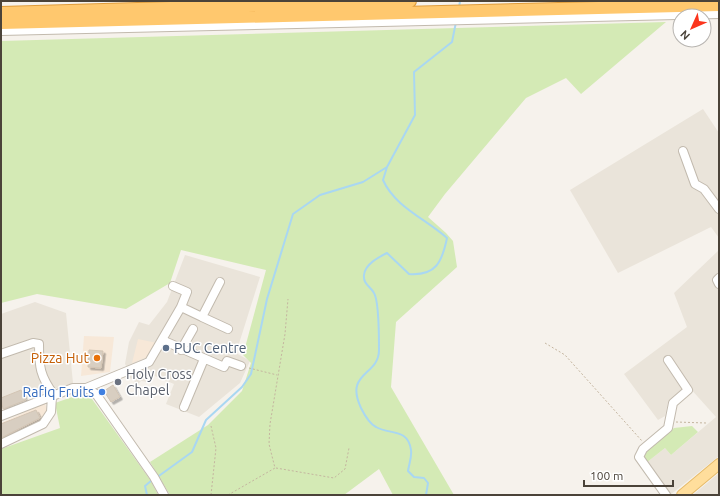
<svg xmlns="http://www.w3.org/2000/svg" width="720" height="496" viewBox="0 0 720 496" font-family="Ubuntu,sans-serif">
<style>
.residential{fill:#eae4da}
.commercial{fill:#f7e8d8}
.green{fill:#d4eab5}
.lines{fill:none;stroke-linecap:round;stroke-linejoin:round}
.stream{stroke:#a9d7f2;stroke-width:2}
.building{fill:#d8cec1;stroke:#d3c5b4;filter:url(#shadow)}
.minor-casing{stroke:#c2baae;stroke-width:10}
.major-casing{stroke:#e6bb6a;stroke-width:12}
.highway-casing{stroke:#df9c3c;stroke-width:14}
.path{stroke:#c4b59f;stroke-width:1;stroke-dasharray:2 2;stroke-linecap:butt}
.minor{stroke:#fff;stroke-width:8}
.major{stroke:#ffde9c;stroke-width:10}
.highway{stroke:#ffc86e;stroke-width:12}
.service-dot{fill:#5c6f8a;stroke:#fff;stroke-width:1.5}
.food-dot{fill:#e8710a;stroke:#fff;stroke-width:1.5}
.worship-dot{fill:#6b7280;stroke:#fff;stroke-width:1.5}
.shop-dot{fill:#3f7fe0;stroke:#fff;stroke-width:1.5}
.labels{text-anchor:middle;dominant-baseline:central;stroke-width:3;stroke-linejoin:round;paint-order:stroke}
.service-label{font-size:14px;fill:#4e5e75;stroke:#fff;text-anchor:start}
.food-label{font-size:14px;fill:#c56008;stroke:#fff;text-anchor:end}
.worship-label{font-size:14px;fill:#5b616d;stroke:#fff;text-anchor:start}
.shop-label{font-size:14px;fill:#366cbe;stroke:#fff;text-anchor:end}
</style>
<defs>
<filter id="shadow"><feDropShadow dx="2.5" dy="2.5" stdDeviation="0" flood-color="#0004"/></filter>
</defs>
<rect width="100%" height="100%" fill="#f6f2ec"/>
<path class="residential" d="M703 109 719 133V238L711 227 618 273 570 190Z
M719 250V456L670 495 646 463 665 448 671 455 716 417 689 387 668 402 665 416 658 420 624 374 687 327 674 293Z
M185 255 260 277 236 353 250 361 240 383 199 417 166 404 174 384 150 374 149 382 141 381 137 385 133 379 128 378 130 372 125 364 129 342 139 322 149 325 167 302Z
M35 302 66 313 73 383 31 396 3 411 1 409V314Z
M719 473V495H694V494Z"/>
<path class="commercial" d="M84 336 114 337 110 372 81 376Z
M138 339 157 343 150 356 132 363Z
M45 403 48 414 38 425 1 441V423Z"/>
<path class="green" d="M666 22 581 94 566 78 526 98 445 194 428 217 446 233 453 241 457 267 396 322 391 387 454 495H393L379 469 344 495H170L150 462 208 425 242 391 251 363 243 355 266 270 181 250 170 283 126 309 37 294 1 303V41Z
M81 394 92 399 151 481 158 495H1V449L60 428 55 403Z
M692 426 698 432 671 455 665 448 646 463 641 455 674 428Z"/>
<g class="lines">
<path class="stream" d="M459 8 460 1
M156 478 192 452 206 420 242 387 251 374 267 299 293 214 320 195 363 182 387 167
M147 495 145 486 152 480
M426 495 428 483 424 478 414 477 408 471C409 464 412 457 411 450 408 428 390 435 376 427 370 424 364 414 361 408 344 372 379 376 379 350 379 339 379 301 374 293 370 286 363 284 364 275 365 264 379 257 387 253L409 274C436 276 442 262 447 238 426 219 395 207 383 180L387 167 415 115 414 72 452 42 456 22"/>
</g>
<path class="building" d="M89 350 103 351 101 368 88 367Z
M113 385 120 397 111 402 104 391Z
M21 390 26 400 3 409 1 398Z
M36 410 40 418 1 438V424Z"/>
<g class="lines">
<defs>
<path id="minor" d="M174 2 204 1
M1 31 719 14
M683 151 695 184 704 189 719 209
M719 278 717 280 719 284
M181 307 202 317 220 282
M202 317 228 329
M162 340 224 367 227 361 241 366
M181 350 193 329
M1 354 33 343 39 344C39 367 40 376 54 395
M86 388 149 362 181 307 187 292 173 286
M184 407 204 359
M1 416 73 388H86L96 394 154 477 164 495
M1 444 43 424 51 412 52 396
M666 495 639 457 643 449 668 428 673 403 688 390 668 360"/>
<path id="major" d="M682 495 719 464"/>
<path id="highway" d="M1 13 410 1
M1 23 719 5"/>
</defs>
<use href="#minor" class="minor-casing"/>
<use href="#major" class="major-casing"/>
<use href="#highway" class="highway-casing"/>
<path class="path" d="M545 343 565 355 642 441
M249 368 277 375
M676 422 706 423
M276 468 334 478 345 469 349 448
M211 495 216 448 211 426
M228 495 275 468 269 444 270 424 285 334 288 299"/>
<use href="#minor" class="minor"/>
<use href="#major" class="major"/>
<use href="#highway" class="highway"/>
</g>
<circle class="service-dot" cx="166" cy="348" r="4"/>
<circle class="food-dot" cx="97" cy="358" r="4"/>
<circle class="worship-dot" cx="118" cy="382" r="4"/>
<circle class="shop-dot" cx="102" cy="392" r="4"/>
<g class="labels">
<g class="service-label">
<text x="174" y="348">PUC Centre</text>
</g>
<g class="food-label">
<text x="89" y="358">Pizza Hut</text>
</g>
<g class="worship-label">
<text x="126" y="374">Holy Cross<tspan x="126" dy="16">Chapel</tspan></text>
</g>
<g class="shop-label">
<text x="94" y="392">Rafiq Fruits</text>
</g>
</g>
<rect width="720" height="496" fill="none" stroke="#4b4339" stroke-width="4"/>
<g transform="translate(692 28) rotate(225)"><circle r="19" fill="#ffffff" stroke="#b7b4b0"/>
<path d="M0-3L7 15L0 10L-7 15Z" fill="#fb351d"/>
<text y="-6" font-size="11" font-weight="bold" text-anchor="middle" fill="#4b4339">N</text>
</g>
<path d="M584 480v6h89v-6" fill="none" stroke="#4b4339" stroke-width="2"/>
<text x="590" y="480" font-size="12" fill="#4b4339" stroke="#ffffff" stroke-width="3" paint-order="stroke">100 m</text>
</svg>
